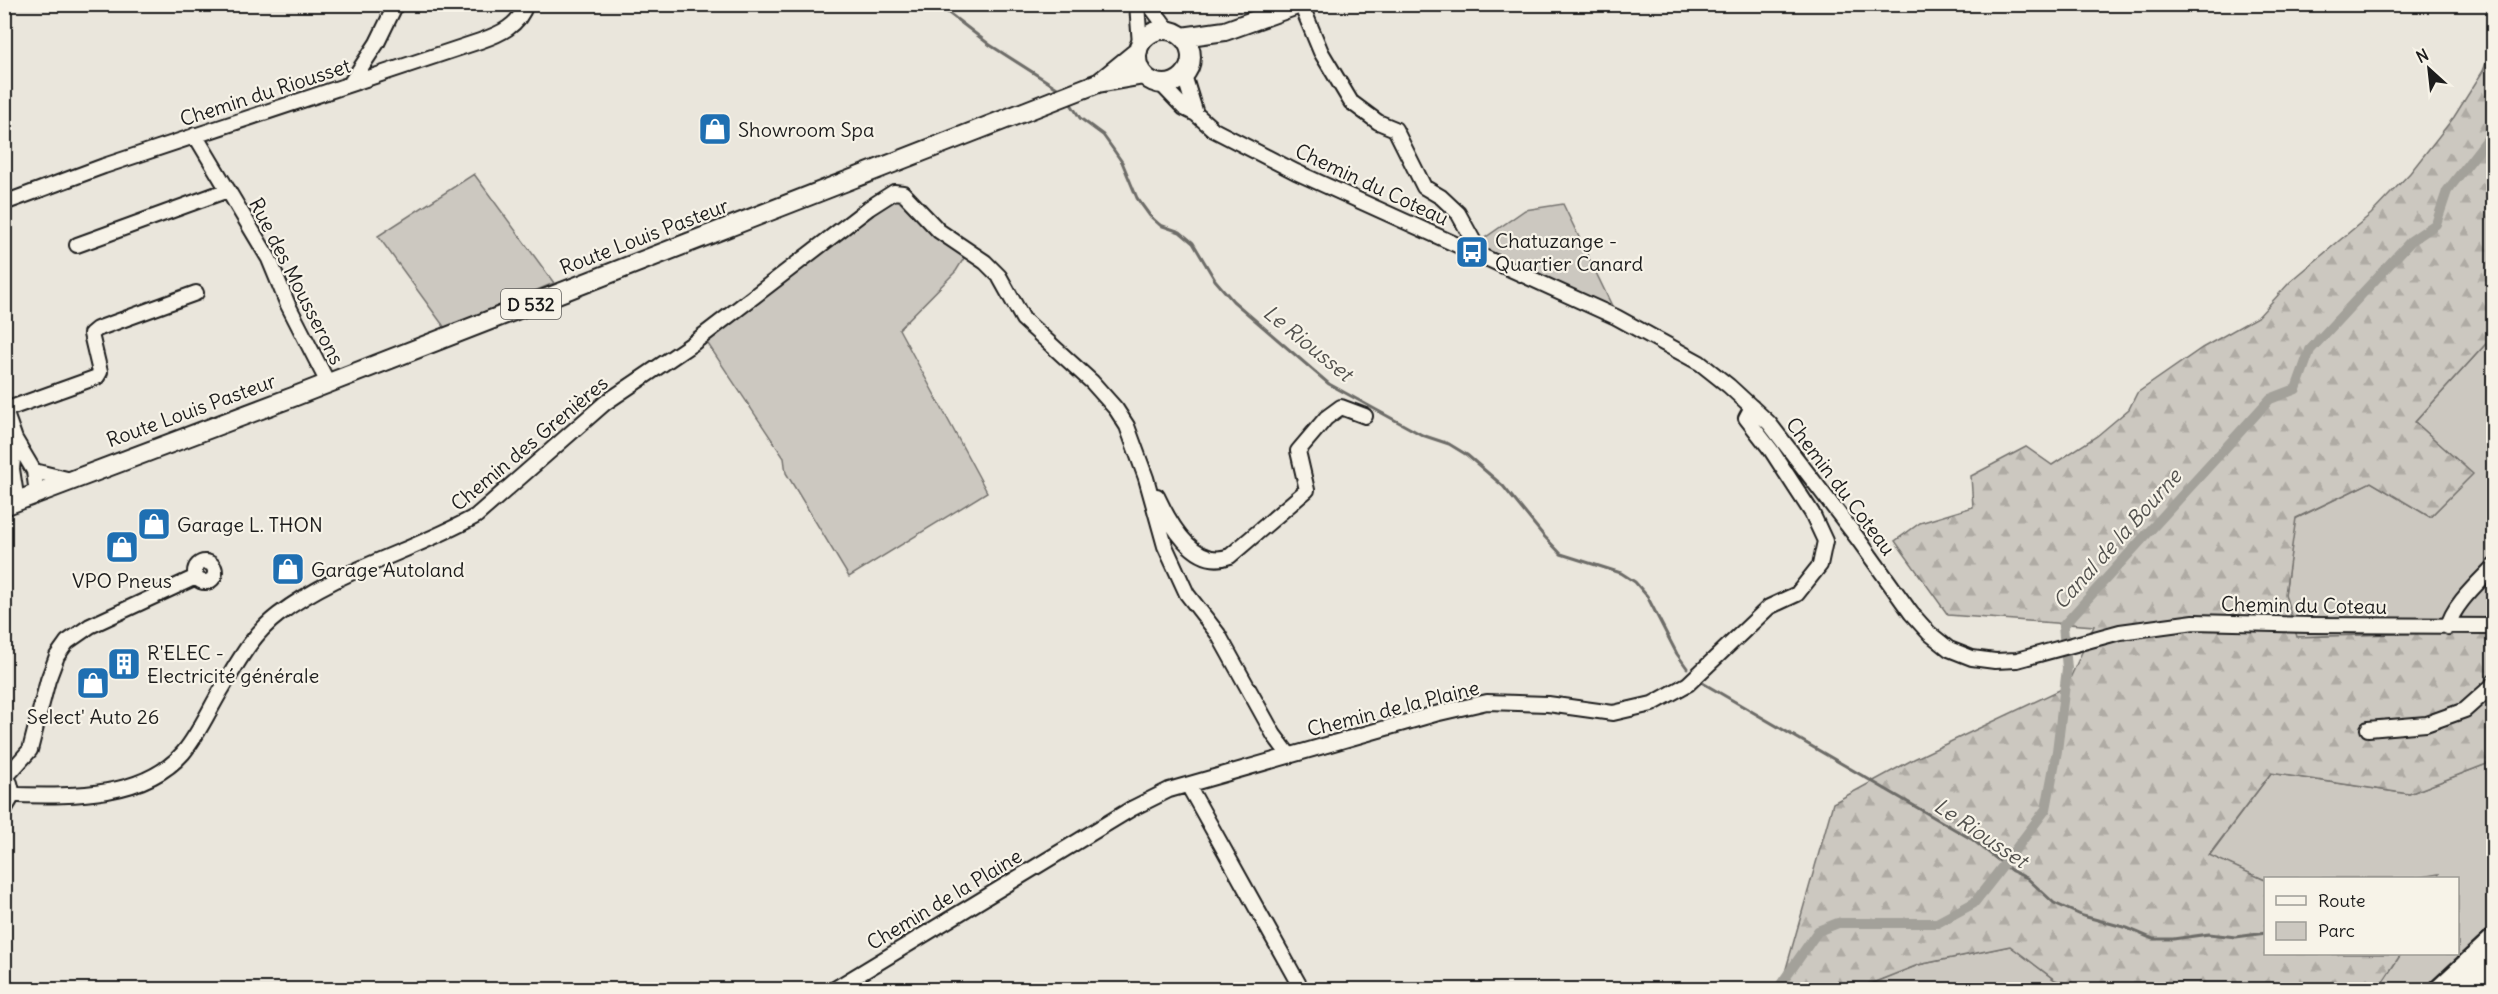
<svg xmlns="http://www.w3.org/2000/svg" width="2498" height="994" viewBox="0 0 2498 994" font-family="Delius,sans-serif">
<style>
.green{fill:#ccc8c0;stroke:#74726e;stroke-width:1.5}
.forest{fill:url(#forest-firs);stroke:#74726e;stroke-width:1.5}
.lines{fill:none;stroke-linecap:round;stroke-linejoin:round}
.stream{stroke:#6d6c68;stroke-width:3}
.canal{stroke:#a3a19a;stroke-width:10}
.minor-casing{stroke:#1c1c1c;stroke-width:18}
.major-casing{stroke:#1c1c1c;stroke-width:22}
.highway-casing{stroke:#1c1c1c;stroke-width:26}
.minor{stroke:#f7f3e8;stroke-width:14}
.major{stroke:#f7f3e8;stroke-width:18}
.highway{stroke:#f7f3e8;stroke-width:21}
.labels{text-anchor:middle;dominant-baseline:central;stroke-width:4.5;stroke-linejoin:round;paint-order:stroke}
.shield{fill:#f7f3e8;stroke:#5e5c59;stroke-width:1.5}
.shield-label{font-size:18px;font-weight:bold;fill:#1c1c1c}
.street-label{font-size:20px;fill:#1c1c1c;stroke:#f7f3e8}
.poi-label{font-size:20px;fill:#1c1c1c;stroke:#f7f3e8;text-anchor:start}
.water-label{font-size:21px;font-style:italic;fill:#52514e;stroke:#f7f3e8}
</style>
<defs>
<pattern id="forest-firs" width="22" height="20" patternUnits="userSpaceOnUse" patternTransform="scale(1.5)"><rect width="22" height="20" fill="#ccc8c0"/><path d="M5 1l3.5 6h-7zM16 11l3.5 6h-7z" fill="#afaba4"/></pattern>
</defs>
<rect width="100%" height="100%" fill="#eae6dc"/>
<filter id="ink" filterUnits="userSpaceOnUse"><feTurbulence type="fractalNoise" baseFrequency=".0167" numOctaves="2"/><feDisplacementMap in="SourceGraphic" scale="12" xChannelSelector="R" yChannelSelector="G"/><feConvolveMatrix kernelMatrix="1 2 1 2 8 2 1 2 1" color-interpolation-filters="sRGB"/></filter>
<g filter="url(#ink)">
<path class="green" d="M474 174 554 283 445 328 378 236Z
M898 197 966 255 956 271 899 329 987 492 849 577 786 473 784 458 704 338 885 202Z
M1563 204 1613 308 1485 250 1479 242 1525 210Z
M2493 336V631L2296 637 2285 595 2295 519 2371 482 2430 517 2472 474 2415 422Z
M2493 759V989H2378L2401 954H2458V878H2438L2439 874 2416 878H2266L2265 880 2209 856 2271 773 2409 794 2492 762Z
M2010 946 2055 980 2084 989 1857 990 1918 965Z"/>
<path class="forest" d="M2493 44V336L2415 422 2473 474 2430 517 2371 482 2296 518 2285 594 2297 637 2493 631V759L2492 762 2409 794 2271 773 2209 855 2265 880 2266 954H2401L2378 989H2084L2055 980 2010 946 1918 965 1857 989 1780 990 1833 803 1914 759 2066 687 2094 626 1948 615 1895 541 1920 523 1973 507 1971 476 2026 447 2052 465 2097 436 2129 409 2137 393 2202 348 2259 316 2290 282 2371 214 2410 173 2454 117 2483 71Z"/>
<g class="lines">
<path class="stream" d="M937 4 990 45 1062 91
M1069 101 1080 118 1103 135 1113 149 1122 162 1137 198 1150 216 1160 225 1180 232 1193 243 1215 280 1233 301 1329 384 1422 435 1449 444 1467 455 1503 486 1543 535 1561 554 1621 573 1635 582 1647 596 1677 654 1687 668
M1701 682 1973 840 2012 871 2027 878 2054 903 2083 916 2127 928 2153 939H2173L2209 934 2236 937 2266 933"/>
<path class="canal" d="M1777 990 1818 931 1838 923H1937L1974 903 1996 875 2046 809 2057 751 2067 668 2063 626 2270 399 2296 389 2310 350 2411 241 2436 224 2447 191 2494 131"/>
<defs>
<path id="minor" d="M1137 4 1140 45
M1149 4 1169 31
M1301 4 1321 52 1351 102 1378 122 1395 129 1424 187 1441 197 1458 213 1474 242 1472 252
M1184 75 1196 114
M350 84 377 43 396 4
M1161 84 1184 108 1196 114 1214 130 1296 172 1616 317 1700 363 1729 386 1769 423 1858 539 1911 613 1929 633 1949 649 1972 658 1995 661 2017 660 2120 632 2194 622 2311 625 2494 626
M195 135 269 259 288 305 328 383
M4 203 104 166 480 41C500 34 519 26 526 4
M77 245 228 190
M4 408 15 439 34 471 37 494
M5 410 97 377 100 372 91 334 97 329 196 293
M15 439 12 469 17 502
M34 471 71 480
M1157 496C1169 522 1194 570 1230 556L1307 490 1298 451 1326 418 1341 407 1365 416
M195 572a10 10 0 1 1 20 0a10 10 0 1 1-20 0Z
M2448 627C2452 606 2479 582 2494 566
M2368 729 2426 724 2465 710 2492 686 2494 681
M4 776 10 783 13 795 4 810
M6 777 30 750 48 680 57 656 67 642 90 626 196 577
M1188 785 1302 990
M13 795C69 796 143 799 183 753 199 734 210 708 223 687 239 660 253 634 278 615 337 570 412 552 476 516L605 403 692 344 869 208 894 192 903 193 939 231 985 262 999 276 1023 319 1092 382 1116 409 1127 426 1146 478 1165 546 1187 594 1218 634 1274 735 1289 755
M833 990 1131 809 1169 790 1435 714 1487 702 1548 704 1613 713 1652 704 1688 684 1769 607 1797 594 1820 565 1825 541 1812 513 1771 450 1746 418 1752 407"/>
<path id="major" d="M1137 57a27 27 0 1 1 54 0a27 27 0 1 1-54 0Z
M1182 37 1225 31 1300 4
M1100 82 1138 51
M4 506 293 397 1098 83 1144 75"/>
<path id="highway" d="M2440 990 2494 940
M2463 990 2494 962"/>
</defs>
<use href="#minor" class="minor-casing"/>
<use href="#major" class="major-casing"/>
<use href="#highway" class="highway-casing"/>
<use href="#minor" class="minor"/>
<use href="#major" class="major"/>
<use href="#highway" class="highway"/>
</g>
</g>
<defs>
<symbol id="shop-square" viewBox="-11 -11 22 22"><rect x="-9" y="-9" width="18" height="18" rx="4" fill="#1f6fb2" stroke="#f7f3e8"/><path d="M-5-2.5h2.3a2.7 3.5 0 0 1 5.4 0H5L5.5 6h-11ZM-1.5-2.5h3a1.5 2.3 0 0 0-3 0Z" fill="#fff"/></symbol>
<symbol id="bus-square" viewBox="-11 -11 22 22"><rect x="-9" y="-9" width="18" height="18" rx="4" fill="#1f6fb2" stroke="#f7f3e8"/><path d="M-5-6H5V4H4V6H2V4H-2V6H-4V4H-5ZM-3.5-4V0h7V-4ZM-3.5 1.2v1.5H-2V1.2ZM2 1.2v1.5H3.5V1.2Z" fill="#fff"/></symbol>
<symbol id="building-square" viewBox="-11 -11 22 22"><rect x="-9" y="-9" width="18" height="18" rx="4" fill="#1f6fb2" stroke="#f7f3e8"/><path d="M-4-6H4V6H1V3H-1V6H-4ZM-2.5-4.3h1.7v1.8h-1.7ZM.8-4.3h1.7v1.8H.8ZM-2.5-1h1.7V.8h-1.7ZM.8-1h1.7V.8H.8Z" fill="#fff"/></symbol>
</defs>
<g fill-rule="evenodd">
<use href="#shop-square" x="696" y="110" width="38" height="38"/>
<use href="#bus-square" x="1453" y="233" width="38" height="38"/>
<use href="#shop-square" x="135" y="505" width="38" height="38"/>
<use href="#shop-square" x="103" y="528" width="38" height="38"/>
<use href="#shop-square" x="269" y="550" width="38" height="38"/>
<use href="#building-square" x="105" y="645" width="38" height="38"/>
<use href="#shop-square" x="74" y="664" width="38" height="38"/>
</g>
<g class="labels">
<rect class="shield" x="501" y="289" width="60" height="30" rx="4.5"/>
<g class="shield-label">
<text x="531" y="304">D 532</text>
</g>
<g class="street-label">
<text transform="translate(265 92) rotate(-18)">Chemin du Riousset</text>
<text transform="translate(1372 184) rotate(25)">Chemin du Coteau</text>
<text transform="translate(644 236) rotate(-21)">Route Louis Pasteur</text>
<text transform="translate(297 281) rotate(63)">Rue des Mousserons</text>
<text transform="translate(191 410) rotate(-20)">Route Louis Pasteur</text>
<text transform="translate(529 443) rotate(-40)">Chemin des Grenières</text>
<text transform="translate(1841 486) rotate(53)">Chemin du Coteau</text>
<text transform="translate(2304 605) rotate(1)">Chemin du Coteau</text>
<text transform="translate(1393 708) rotate(-14)">Chemin de la Plaine</text>
<text transform="translate(944 899) rotate(-31)">Chemin de la Plaine</text>
</g>
<g class="poi-label">
<text x="738" y="129">Showroom Spa</text>
<text x="1495" y="240">Chatuzange -<tspan x="1495" dy="23">Quartier Canard</tspan></text>
<text x="177" y="524">Garage L. THON</text>
<text x="311" y="569">Garage Autoland</text>
<text x="122" y="580" text-anchor="middle">VPO Pneus</text>
<text x="147" y="652">R'ELEC -<tspan x="147" dy="23">Electricité générale</tspan></text>
<text x="93" y="716" text-anchor="middle">Select' Auto 26</text>
</g>
<g class="water-label">
<text transform="translate(1308 343) rotate(39)">Le Riousset</text>
<text transform="translate(2117 539) rotate(-48)">Canal de la Bourne</text>
<text transform="translate(1981 833) rotate(34)">Le Riousset</text>
</g>
</g>
<rect width="2498" height="994" fill="none" stroke="#f7f3e8" stroke-width="24"/>
<rect x="12" y="12" width="2474" height="970" fill="none" stroke="#1c1c1c" stroke-width="2" filter="url(#ink)"/>
<rect x="2264" y="877" width="195" height="78" fill="#f7f3e8" stroke="#9f9d96" stroke-width="1.5"/>
<rect x="2276" y="896" width="30" height="9" fill="#f7f3e8" stroke="#9f9d96" stroke-width="1.5"/>
<text x="2318" y="907" font-size="18" fill="#1c1c1c">Route</text>
<rect x="2276" y="922" width="30" height="18" fill="#ccc8c0" stroke="#9f9d96" stroke-width="1.5"/>
<text x="2318" y="937" font-size="18" fill="#1c1c1c">Parc</text>
<g transform="translate(2429 69) rotate(333)" stroke="#f7f3e8" stroke-width="4.5" paint-order="stroke">
<path d="M0-4.5L10 22L0 15L-10 22Z" fill="#1c1c1c"/>
<text y="-9" font-size="16" font-weight="bold" text-anchor="middle" fill="#1c1c1c">N</text>
</g>
</svg>
